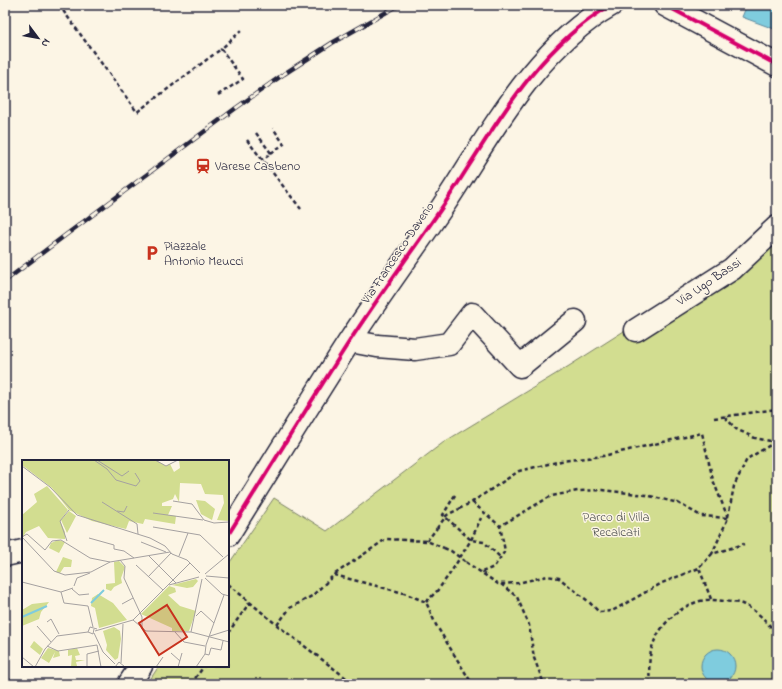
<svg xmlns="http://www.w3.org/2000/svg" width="782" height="689" viewBox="0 0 782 689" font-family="'Indie Flower',sans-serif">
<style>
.green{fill:#d2dd90;stroke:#7a8066}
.water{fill:#7fccde;stroke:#5a889d}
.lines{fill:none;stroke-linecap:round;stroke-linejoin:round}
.minor-casing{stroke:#22223b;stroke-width:25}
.path{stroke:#22223b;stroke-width:2.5;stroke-dasharray:4 3;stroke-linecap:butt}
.minor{stroke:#fcf5e5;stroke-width:22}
.rail-casing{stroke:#22223b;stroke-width:4.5}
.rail{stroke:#fcf5e5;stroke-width:3;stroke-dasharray:9;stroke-linecap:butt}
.path-bridge{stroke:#22223b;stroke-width:2.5;stroke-dasharray:4 3;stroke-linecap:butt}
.cycleway-casing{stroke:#fcf5e5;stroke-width:6}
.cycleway{stroke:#d6006c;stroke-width:4}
.labels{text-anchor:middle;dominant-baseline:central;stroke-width:3;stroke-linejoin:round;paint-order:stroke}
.poi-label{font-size:13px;fill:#22223b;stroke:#fcf5e5;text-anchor:start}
.street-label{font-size:13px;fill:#22223b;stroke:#fcf5e5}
.park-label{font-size:13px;fill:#4e5150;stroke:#fcf5e5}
.inset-river{fill:none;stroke:#7fccde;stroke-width:2}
.inset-road{fill:none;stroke:#a5a1a1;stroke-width:1}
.view{fill:#c8321e;fill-opacity:0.15;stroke:#c8321e;stroke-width:2}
.inset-edge{fill:none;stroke:#22223b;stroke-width:2}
</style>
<rect width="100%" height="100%" fill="#fcf5e5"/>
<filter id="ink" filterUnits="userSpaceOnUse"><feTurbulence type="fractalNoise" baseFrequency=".025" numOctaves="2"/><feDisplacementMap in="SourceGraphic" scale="8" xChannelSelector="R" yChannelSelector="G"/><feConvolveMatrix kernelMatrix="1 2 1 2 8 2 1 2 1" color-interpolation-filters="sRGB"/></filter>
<g filter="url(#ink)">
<path class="green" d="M777 221V684H147L159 666H228V565L274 498 327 531 444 442 569 366 753 249Z"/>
<path class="water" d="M747 5H775L777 6V30L742 17Z
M701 666a17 17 0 1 1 34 0a17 17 0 1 1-34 0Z"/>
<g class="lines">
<defs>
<path id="minor" d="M665 5 777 65
M636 330 732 269 777 227
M350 341 377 346 415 349 449 344 472 314 520 366 575 321
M228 535C268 471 308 406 349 342 379 296 412 251 443 206 491 134 534 49 611 5
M5 555 23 551
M129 684 141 666"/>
</defs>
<use href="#minor" class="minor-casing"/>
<path class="path" d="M59 5 137 112 221 49
M218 95 243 79 221 49 242 30
M256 133 271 153 263 160
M247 140 301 209
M271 153 284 144 273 128
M725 417 736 429 755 438 775 442
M714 418 777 409
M455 495 443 515 471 540 484 542 500 557
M472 502 500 526
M459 509 472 502 519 471 561 461 603 456 702 433 713 480 728 518
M728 517 734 486 747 459 777 441
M427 541 437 528
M466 562 498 584 518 583 547 576 559 578 588 601 599 612 612 611 662 583 699 568
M482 572 494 567 505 551 500 526 551 496 578 491 602 490 646 495 678 503 701 516 728 518 712 554
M335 574 386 539 427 541 444 548
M228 584 277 625 354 684
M501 584 517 597 529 625 534 658 544 684
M711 599 699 568 712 554 744 544
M426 602 437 591 449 575 471 540 481 518
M277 625 290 608 312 596 334 575 404 593 426 602 436 625 471 682 474 684
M228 633 250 602
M191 684 204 666
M650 684C649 670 648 656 654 642 662 623 679 607 700 601 708 599 716 600 724 601 730 602 737 602 742 604 755 609 771 624 777 637"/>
<use href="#minor" class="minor"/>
<defs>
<path id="rail" d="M5 281 67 234 236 108 284 74 332 43 399 5"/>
</defs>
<use href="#rail" class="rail-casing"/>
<use href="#rail" class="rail"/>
<path class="path-bridge" d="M437 528 447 515 459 509
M444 548 451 551 466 562"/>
<defs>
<path id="cycleway" d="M665 5 777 65
M228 535C268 471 308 406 349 342 379 296 412 251 443 206 491 134 534 49 611 5"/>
</defs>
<use href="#cycleway" class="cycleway-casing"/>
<use href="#cycleway" class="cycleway"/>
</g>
</g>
<defs>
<symbol id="station-bare" viewBox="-9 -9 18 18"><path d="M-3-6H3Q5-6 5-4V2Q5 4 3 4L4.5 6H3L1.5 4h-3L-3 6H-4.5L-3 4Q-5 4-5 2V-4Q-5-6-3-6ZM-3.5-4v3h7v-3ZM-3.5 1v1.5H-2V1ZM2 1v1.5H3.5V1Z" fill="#c8321e" stroke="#fcf5e5" stroke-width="2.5" paint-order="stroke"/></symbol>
<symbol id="parking-bare" viewBox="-9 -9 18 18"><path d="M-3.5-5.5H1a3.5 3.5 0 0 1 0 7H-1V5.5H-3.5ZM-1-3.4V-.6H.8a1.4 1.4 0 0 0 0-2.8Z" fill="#c8321e" stroke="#fcf5e5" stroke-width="2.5" paint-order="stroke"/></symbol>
</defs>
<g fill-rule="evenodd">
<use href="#station-bare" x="192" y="155" width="22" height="22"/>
<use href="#parking-bare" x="141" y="242" width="22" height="22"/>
</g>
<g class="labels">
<g class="poi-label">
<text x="215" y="166">Varese Casbeno</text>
<text x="164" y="246">Piazzale<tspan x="164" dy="15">Antonio Meucci</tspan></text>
</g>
<g class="street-label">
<text transform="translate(398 253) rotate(-56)">Via Francesco Daverio</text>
<text transform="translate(709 282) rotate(-34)">Via Ugo Bassi</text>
</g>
<g class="park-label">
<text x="616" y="517">Parco di Villa<tspan x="616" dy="15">Recalcati</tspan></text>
</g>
</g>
<g transform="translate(22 460)">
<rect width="207" height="207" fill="#fcf5e5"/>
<path d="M0 0H134L144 6 148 4 152 12 158 8 157 0H207V61L195 60 202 43 201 35 183 34 179 24 158 23 157 42 153 34 151 39 140 43V46H150L146 55 154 56 153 64 123 59 121 64 107 61 104 69 70 61 47 50 30 28 0 5ZM25 26 46 50 38 61 43 72V79L26 78 17 66 4 72 0 79V55L15 42 12 34ZM174 40 183 41 193 49 190 60 179 54ZM47 51 54 56 45 73 39 60ZM36 80 43 82 37 93 27 88 29 83ZM41 97 50 100 49 107H42L38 113 34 112ZM97 101 103 107 99 118 100 123 92 127 89 131 84 129V124L93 123 92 102ZM174 119 176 121 171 127 165 128 150 125ZM147 126 153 128 154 132 146 135 158 146 174 151 167 171H150V168L119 154ZM76 134 91 143 105 160 77 168 73 148 69 146 70 138ZM27 142 19 152 17 159 0 166V150L10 144ZM92 167 98 171 99 179 96 198 93 200 84 190 85 185 81 171ZM12 181 21 189 18 195 8 187ZM26 188 37 191 38 196 31 198 33 192 27 203 19 198ZM55 188 58 195 53 196 54 200H63L54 202 55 206 64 207H49L50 195 46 196V190Z" fill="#d2dd90"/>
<path class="inset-river" d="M69 143 82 130M0 157 25 146"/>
<path class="inset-road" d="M72 0 85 9 94 20 114 26 118 21 113 13M75 0 100 16 107 11M133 0 144 6 156 0M0 6 28 27 55 55 128 78 143 86 150 94 165 100 178 113M151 41 170 44 182 60 192 63 207 62M80 42 115 64 116 74M95 51 102 52 105 46M131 53 181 60M131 67 178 75 201 97M67 78 92 85V89L102 91 112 98M45 81 38 61 47 50M119 82 144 92M127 96 154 123M157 96 166 73M98 100 103 106 102 118 120 157V169M88 102 69 112 43 115 32 111 0 77 5 74 23 90 30 81 39 80 68 98 88 102 148 92M114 105 141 130M183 114 207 94M184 116 207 118M126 117 149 93M183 118 200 134 207 136M0 122 39 132 51 128M147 125 177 117M52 126 55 118 68 113M50 129 57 135 67 134M39 132 42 143 66 146 71 167M100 144 111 138M174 156 179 151 192 163M111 160 124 171 169 172 207 182M25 162 29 159 37 174M15 166 29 182M72 169 71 174 66 172 68 167 75 169M73 171 111 160 168 103M153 172 162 182 183 186M169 172 180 119M72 173 81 192 93 204M188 176 207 170M25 186 36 191 75 185 79 207M149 193 158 201M183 194 187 195 189 188 199 190 201 181M0 197 12 207M99 203 101 164M13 207 23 189 35 176 66 172M65 207V194L77 191M93 207 97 202 103 207M134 207 141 197M156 207 160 193M174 207 183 194 184 185 202 135"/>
<path class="view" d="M145 145 165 177 137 195 117 163Z"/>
<rect width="207" height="207" class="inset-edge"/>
</g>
<rect width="782" height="689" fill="none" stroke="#fcf5e5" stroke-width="20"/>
<rect x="10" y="10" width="762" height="669" fill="none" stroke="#22223b" stroke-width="1.5" filter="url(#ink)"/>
<g transform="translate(38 38) rotate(122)" stroke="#fcf5e5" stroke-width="3" paint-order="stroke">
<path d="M0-3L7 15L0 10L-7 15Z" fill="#22223b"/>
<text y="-6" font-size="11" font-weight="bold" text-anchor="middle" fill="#22223b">N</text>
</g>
</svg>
